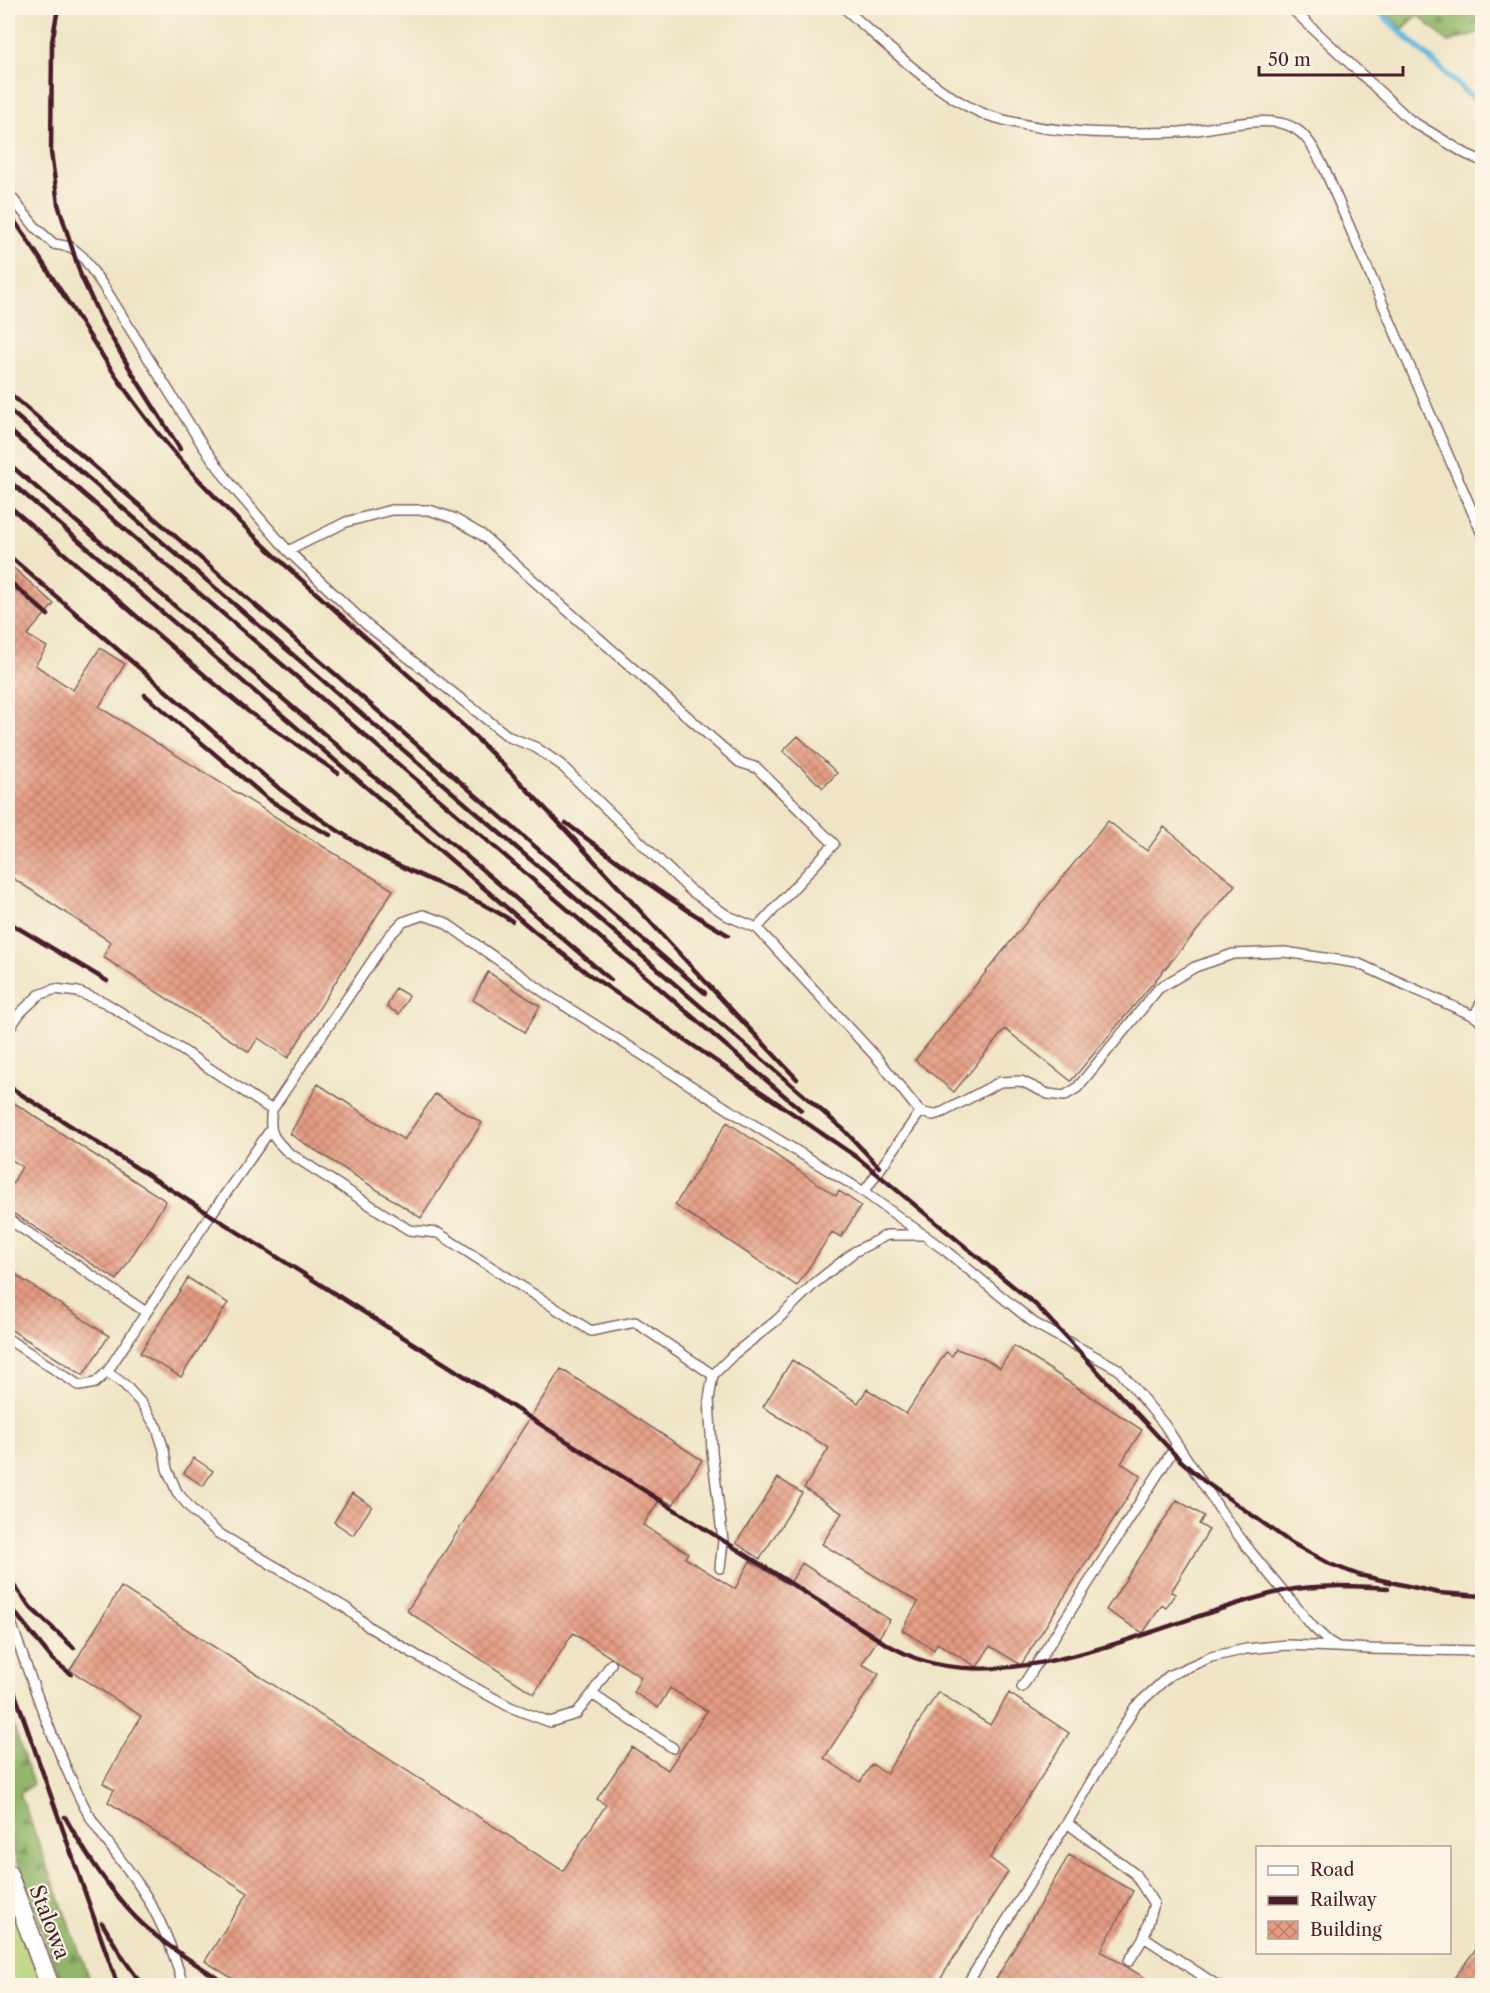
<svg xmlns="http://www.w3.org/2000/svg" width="1490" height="1993" viewBox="0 0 1490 1993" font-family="'Libre Caslon Text',serif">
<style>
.grass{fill:#b7d379;stroke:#807952;stroke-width:1.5}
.forest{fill:url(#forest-firs);stroke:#6e6a4a;stroke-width:1.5}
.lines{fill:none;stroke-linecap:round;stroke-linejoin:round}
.stream{stroke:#62b8de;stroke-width:6}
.building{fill:url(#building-cross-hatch)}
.service-casing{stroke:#846461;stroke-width:12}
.minor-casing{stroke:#846461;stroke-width:21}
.service{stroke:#fff;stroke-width:9}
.minor{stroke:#fff;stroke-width:18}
.rail{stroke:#4a1f2b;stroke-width:4.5}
.labels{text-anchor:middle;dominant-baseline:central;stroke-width:4.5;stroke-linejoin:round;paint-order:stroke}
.street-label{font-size:21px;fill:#4a1f2b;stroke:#fcf5e5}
</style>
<defs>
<pattern id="forest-firs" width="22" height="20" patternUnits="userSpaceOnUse" patternTransform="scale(1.5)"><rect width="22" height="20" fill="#91b569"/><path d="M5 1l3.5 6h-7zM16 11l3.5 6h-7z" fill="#789357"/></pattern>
<pattern id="building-cross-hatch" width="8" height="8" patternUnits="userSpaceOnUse" patternTransform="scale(1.5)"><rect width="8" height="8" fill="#e59c83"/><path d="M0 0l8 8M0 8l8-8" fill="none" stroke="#bc7f6b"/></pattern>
</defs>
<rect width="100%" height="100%" fill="#fcf5e5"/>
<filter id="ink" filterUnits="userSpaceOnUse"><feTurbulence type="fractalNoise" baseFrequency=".0167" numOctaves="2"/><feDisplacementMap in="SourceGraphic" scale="12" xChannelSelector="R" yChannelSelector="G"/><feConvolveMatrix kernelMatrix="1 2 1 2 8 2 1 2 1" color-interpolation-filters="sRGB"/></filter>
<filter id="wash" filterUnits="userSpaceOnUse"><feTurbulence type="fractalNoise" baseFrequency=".008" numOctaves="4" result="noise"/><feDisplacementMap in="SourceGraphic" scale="24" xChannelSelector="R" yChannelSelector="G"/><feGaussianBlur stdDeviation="1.35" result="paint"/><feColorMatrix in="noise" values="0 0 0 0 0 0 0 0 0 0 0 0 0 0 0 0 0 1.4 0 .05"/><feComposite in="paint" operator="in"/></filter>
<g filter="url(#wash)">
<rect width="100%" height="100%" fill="#efe5c6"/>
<path class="grass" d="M8 1894 42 1985H9Z"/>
<path class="forest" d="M1380 8H1482V32L1448 42 1418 15 1403 29Z
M8 1710 33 1784 20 1794 92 1985H65L60 1979 8 1837Z"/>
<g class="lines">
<path class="stream" d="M1375 8 1466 92 1482 104"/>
</g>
<g id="blocks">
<path class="building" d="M8 563 54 604 27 635 47 647 35 665 73 690 100 648 125 664 99 707 393 890 288 1058 258 1038 249 1052 103 957 111 942 8 875Z
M798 736 837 773 823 788 783 751Z
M1108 821 1147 851 1164 827 1235 885 1071 1081 1005 1029 954 1092 915 1060Z
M488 972 540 1006 525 1032 473 1000Z
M395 988 409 996 399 1014 387 1007Z
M318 1084 404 1140 435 1094 482 1123 421 1218 290 1134Z
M8 1099 166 1201 117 1280 8 1210V1191L22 1167 8 1157Z
M727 1122 836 1196 839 1191 861 1206 841 1237 832 1232 797 1286 675 1205Z
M8 1270 109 1336 83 1375 8 1328Z
M188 1278 228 1303 181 1377 140 1353Z
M1014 1346 1142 1430 1121 1463 1141 1476 1021 1665 990 1646 977 1667 937 1643 934 1650 902 1630 918 1602 822 1544 842 1513 804 1488 829 1448 763 1407 792 1360 858 1403 867 1389 906 1414 946 1352 952 1356 956 1349 986 1359 1000 1368Z
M561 1369 702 1460 673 1505 661 1498 643 1525 688 1553 685 1558 735 1589 750 1561 789 1585 802 1563 890 1620 862 1664 879 1674 824 1758 860 1782 872 1764 886 1774 938 1692 990 1725 1009 1693 1069 1733 990 1858 1008 1872 936 1986H244L205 1961 248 1893 108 1802 114 1790 103 1783 141 1716 70 1670 121 1587 563 1871 606 1805 597 1799 632 1747 668 1770 707 1711 670 1688 658 1708 634 1692 641 1677 573 1633 534 1694 407 1611Z
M194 1458 213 1471 203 1486 184 1473Z
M778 1478 802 1493 760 1559 736 1543Z
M352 1493 372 1506 353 1535 334 1522Z
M1177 1500 1204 1516 1199 1524 1209 1530 1171 1592 1175 1594 1166 1608 1162 1605 1143 1633 1106 1610Z
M1069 1855 1133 1891 1101 1951 1158 1986H992Z
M1482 1941V1986H1448Z"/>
</g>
</g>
<g filter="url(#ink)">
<use href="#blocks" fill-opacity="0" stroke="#846461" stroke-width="1.5"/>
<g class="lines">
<defs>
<path id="service" d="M844 8C883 41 941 100 990 116 1050 135 1117 134 1180 132 1211 130 1264 113 1292 127 1309 135 1317 155 1325 170L1482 534
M1291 8 1410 120 1466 154 1482 161
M8 193 36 228 54 244 71 247 83 257 104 287 203 446 232 486 288 551 367 625 509 737 535 747 560 764 690 890 728 916 757 928 878 1059 920 1112 933 1115 943 1112 1000 1082 1021 1081 1048 1094 1064 1096 1077 1088 1159 988 1195 967 1233 954 1285 952 1357 963 1474 1016 1482 1022
M288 551 346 522 391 510H429L453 518 482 535 739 762 757 768 834 844 757 928
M1474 1016 1482 1001
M8 1031 20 1013 39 995 55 989 78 992 104 1002 182 1050 272 1110
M864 1192 920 1112
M8 1219 146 1312
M8 1339 80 1386 95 1383 107 1372 210 1216 271 1129
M107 1372 125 1385 142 1404 157 1428 164 1450 167 1469 177 1492 193 1511 218 1533 346 1608 369 1627 426 1661 510 1707 550 1722 576 1714 592 1694 611 1664
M713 1375 635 1322 591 1331 438 1233 409 1230 289 1153C273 1139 268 1132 272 1110L389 936 403 922 423 915 444 922 551 997 731 1111 864 1192 946 1251 1034 1323 1118 1369 1164 1424 1224 1516 1250 1551 1313 1627 1328 1641 1338 1647 1369 1649 1482 1651
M720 1568 723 1541 712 1452 709 1399 713 1375 734 1354 777 1320 815 1283 854 1252 887 1235H925
M8 1614C30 1676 51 1739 80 1798 95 1830 119 1856 139 1885 159 1915 174 1951 183 1986
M1022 1687 1177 1444
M592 1694 673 1748
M1144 1937 1218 1986
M1129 1961 1144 1937 1154 1904 1135 1874 1067 1823 1135 1707 1170 1675 1211 1657 1246 1649 1287 1645 1336 1647
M966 1986 1067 1823"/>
<path id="minor" d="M8 1874 50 1986"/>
</defs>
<use href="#service" class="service-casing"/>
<use href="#minor" class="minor-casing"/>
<use href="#service" class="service"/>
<use href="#minor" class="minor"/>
<path class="rail" d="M58 8 52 42 51 152 58 204 81 276 101 319 134 376 180 449
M8 212C65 290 109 378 173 451 261 553 369 636 467 729 572 831 666 943 768 1048
M8 392 705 993
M8 409 844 1130 879 1167
M8 429 801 1110
M8 463 611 980
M8 480 534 931 587 973 858 1158 1014 1287 1036 1305 1180 1460 1204 1481 1290 1542 1330 1564 1359 1575 1439 1593 1482 1596
M8 505 209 679 249 712 338 773
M8 555 281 790C315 816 350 841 388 860 429 881 473 896 512 921
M8 580 48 615
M145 695 268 799 300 819 330 835
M566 823C619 863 671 902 728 935
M8 922 107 981
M762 1042 797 1079
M8 1086 886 1644C896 1649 905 1654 915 1658 1024 1698 1176 1615 1283 1591 1318 1584 1353 1586 1388 1588
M8 1578 31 1608 74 1648
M8 1604 53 1660 71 1674
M8 1674 118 1986
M65 1817C83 1849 103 1880 127 1908 153 1939 196 1964 230 1986
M102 1923 123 1958 143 1986"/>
</g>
</g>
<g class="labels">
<g class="street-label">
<text transform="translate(50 1922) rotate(69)">Stalowa</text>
</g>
</g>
<rect width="1490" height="1993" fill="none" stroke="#fcf5e5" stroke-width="30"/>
<rect x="1256" y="1846" width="195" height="108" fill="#fcf5e5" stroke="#b59f9b" stroke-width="1.5"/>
<rect x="1268" y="1866" width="30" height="9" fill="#ffffff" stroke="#b59f9b" stroke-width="1.5"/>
<text x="1310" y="1876" font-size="18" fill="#4a1f2b">Road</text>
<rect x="1268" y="1896" width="30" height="9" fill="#4a1f2b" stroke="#b59f9b" stroke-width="1.5"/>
<text x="1310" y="1906" font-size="18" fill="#4a1f2b">Railway</text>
<rect x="1268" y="1921" width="30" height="18" fill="url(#building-cross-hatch)" stroke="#b59f9b" stroke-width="1.5"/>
<text x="1310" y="1936" font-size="18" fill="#4a1f2b">Building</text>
<path d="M1259 66v9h144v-9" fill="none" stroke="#4a1f2b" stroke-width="3"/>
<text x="1268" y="66" font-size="18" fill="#4a1f2b" stroke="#fcf5e5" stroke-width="4.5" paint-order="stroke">50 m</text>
</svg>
